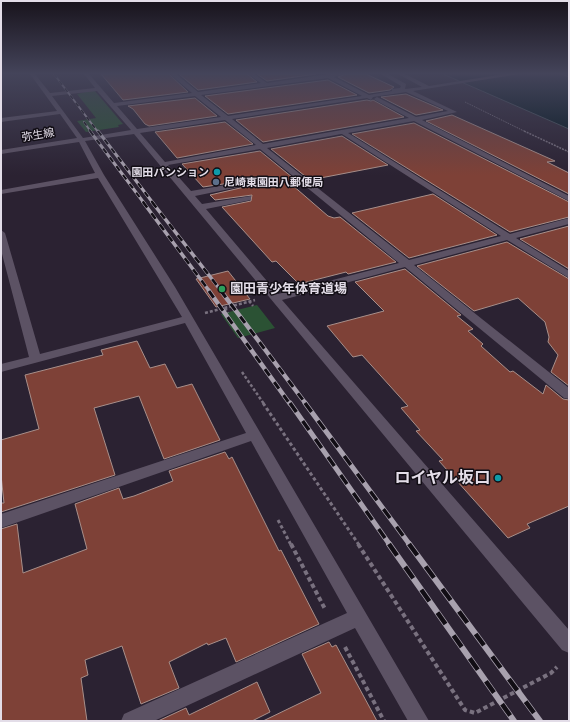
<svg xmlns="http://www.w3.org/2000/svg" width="570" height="722" viewBox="0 0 570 722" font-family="'Source Sans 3','Noto Sans JP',sans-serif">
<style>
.green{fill:#2b5234}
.water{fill:#01161f;stroke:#45525b}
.building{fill:#7e4137;stroke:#a88f8a}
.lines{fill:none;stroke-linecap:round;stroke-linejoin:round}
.path-far4{stroke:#79717f;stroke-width:1;stroke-dasharray:1.5 1;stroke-linecap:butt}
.path-far3{stroke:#79717f;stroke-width:1.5;stroke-dasharray:2 1;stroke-linecap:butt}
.path-far2{stroke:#79717f;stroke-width:2.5;stroke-dasharray:3 2;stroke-linecap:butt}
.path-far1{stroke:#79717f;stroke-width:3;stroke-dasharray:3.5 2.5;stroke-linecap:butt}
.path{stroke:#79717f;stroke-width:4;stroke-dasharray:4.5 3;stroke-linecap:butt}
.minor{fill:#5c5264;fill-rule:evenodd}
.rail-far5-casing{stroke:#a8a1ae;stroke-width:2}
.rail-far4-casing{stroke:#a8a1ae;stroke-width:3}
.rail-far3-casing{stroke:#a8a1ae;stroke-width:3.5}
.rail-far2-casing{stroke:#a8a1ae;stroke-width:4.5}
.rail-far1-casing{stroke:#a8a1ae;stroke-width:5}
.rail-casing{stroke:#a8a1ae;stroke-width:6}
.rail-far5{stroke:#120e15;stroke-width:1.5;stroke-dasharray:4.5;stroke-linecap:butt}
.rail-far4{stroke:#120e15;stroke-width:2;stroke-dasharray:5.5;stroke-linecap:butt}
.rail-far3{stroke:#120e15;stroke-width:2.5;stroke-dasharray:7;stroke-linecap:butt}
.rail-far2{stroke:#120e15;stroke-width:3;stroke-dasharray:8;stroke-linecap:butt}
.rail-far1{stroke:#120e15;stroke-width:3.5;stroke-dasharray:11;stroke-linecap:butt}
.rail{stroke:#120e15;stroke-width:4.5;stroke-dasharray:14;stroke-linecap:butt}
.culture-dot{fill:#0f9aa8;stroke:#120e15;stroke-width:1.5}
.service-dot{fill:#5c6f8a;stroke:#120e15;stroke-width:1.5}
.leisure-dot{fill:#2e9e5b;stroke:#120e15;stroke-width:1.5}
.labels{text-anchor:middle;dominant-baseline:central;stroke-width:3;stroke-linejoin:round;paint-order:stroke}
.far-street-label{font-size:11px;fill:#e3dde8;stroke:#120e15}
.far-poi-label{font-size:11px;font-weight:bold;fill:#e3dde8;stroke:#120e15;text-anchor:end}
.poi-label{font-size:13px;font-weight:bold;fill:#e3dde8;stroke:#120e15;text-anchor:start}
.near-poi-label{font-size:16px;font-weight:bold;fill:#e3dde8;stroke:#120e15;text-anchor:end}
</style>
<rect width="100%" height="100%" fill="#2b2232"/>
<path class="green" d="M94 90 123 124 118 125 119 127 86 132 77 121 96 118 77 94Z
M257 305 275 328 238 338 221 314Z"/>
<path class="water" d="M443 74H561L569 77V129Z"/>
<path class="building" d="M101 74H169L188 92 123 100Z
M179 74H247L257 82 198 90Z
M257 74H316L267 81Z
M346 74H366L394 87 390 90 369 93 338 77Z
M328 80 357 95 228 114 205 96Z
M406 94 443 110 416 115 381 97Z
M195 98 217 116 149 126 145 124 133 109 128 106Z
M367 100 371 101 373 100 404 117 263 142 236 120Z
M452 115 555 161 547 162 569 173V194L426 121Z
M225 122 253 144 177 158 155 132Z
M414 123 569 202V217L510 232 352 134Z
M342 136 388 165 310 180 271 149Z
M260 151 298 182 291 184 328 216 334 218 340 217 396 262 348 274 346 272 299 284 276 261 272 262 222 207 251 201 252 195 215 200 210 195 249 186 250 180 203 187 182 164Z
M433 194 497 235 409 258 352 213Z
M569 226V269L520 239Z
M507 242 569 279V386L551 372 558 355 548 342 549 337 545 322 518 298 474 311 417 266Z
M405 269 461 315 457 316 473 329 468 331 483 344 481 346 510 372 513 371 543 394 546 385 563 399 569 400V506L527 524 530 528 508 538 439 461 443 460 416 431 420 430 401 408 408 406 362 355 353 357 327 326 384 311 355 282Z
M228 271 250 299 216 307 196 279Z
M137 341 150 368 165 364 177 388 192 384 220 440 164 459 139 396 94 408 115 475 1 512V503H4L1 475V440L39 429 25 375 103 355 101 350Z
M225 452 229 459 232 457 279 551 281 550 319 624 236 662 226 638 208 645 207 643 169 662 179 688 141 704 122 646 85 660 88 675 81 678 87 721H1V529L17 524 23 573 87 549 75 504 119 488 123 499 134 496 173 481 169 471Z
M329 642 332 647 336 645 377 721H263L321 693 302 654Z
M257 682 270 712 252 721H158L186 708 189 715Z"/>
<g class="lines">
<path class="path-far4" d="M465 102 526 132"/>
<path class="path-far3" d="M524 131 569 152"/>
<path class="path-far2" d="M249 301 253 306
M225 308 228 313
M205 313 255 300
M242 372 264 404"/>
<path class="path-far1" d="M263 403 359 545
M278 520 291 545"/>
<path class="path" d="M291 544 325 609
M358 544 465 710 475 713 551 673 557 667
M345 647 384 721"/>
<path class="minor" d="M30 74H35L50 93 95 88 84 74H89L114 103 192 93 170 74H176L198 92 261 83 248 74H254L267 83 329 74H345L334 77 369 95 392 91V89L400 88 401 86 381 74H388L406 84 405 89 422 87 398 74H405L429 86 504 74H519L413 91 457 112 422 120 569 196V201L414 121 348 133 510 234 569 218V224L516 238 569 271V278L507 240 414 265 569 388V399L564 398 405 267 282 300 569 630V653L562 650 134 134 85 141 104 175 175 287 429 721H408L355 628 154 721H121L124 714 347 613 251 441 1 528V514L246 433 185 323 1 372V364L29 357 1 250V230L5 233 40 354 182 317 98 178 1 194V190L95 173 79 142 1 154V150L77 138 60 114 1 122V118L57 111ZM328 78 362 96 228 116 201 95ZM97 91 131 130 83 138 52 96ZM406 92 448 111 416 117 377 97 374 99 375 100 409 118 263 144 232 119 367 98 371 100 373 97ZM195 96 221 117 137 129 117 106ZM225 120 256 145 165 162 140 133ZM341 134H342L501 236 409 260 267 148ZM260 149 399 263 278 294 206 209 251 200V196L202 204 195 196 249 185V181L191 191 168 165Z"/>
<defs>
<path id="rail-far5" d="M54 74 98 132
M84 122 91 132"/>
<path id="rail-far4" d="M90 131 144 203
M98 131 153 203"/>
<path id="rail-far3" d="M143 202 210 292
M152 202 222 292"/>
<path id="rail-far2" d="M209 291 290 404
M221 291 306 404"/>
<path id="rail-far1" d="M290 403 390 545
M305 403 410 545"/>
<path id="rail" d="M389 544 514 721
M409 544 540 721"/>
</defs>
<use href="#rail-far5" class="rail-far5-casing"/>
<use href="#rail-far4" class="rail-far4-casing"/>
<use href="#rail-far3" class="rail-far3-casing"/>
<use href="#rail-far2" class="rail-far2-casing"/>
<use href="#rail-far1" class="rail-far1-casing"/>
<use href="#rail" class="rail-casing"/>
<use href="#rail-far5" class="rail-far5"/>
<use href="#rail-far4" class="rail-far4"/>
<use href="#rail-far3" class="rail-far3"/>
<use href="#rail-far2" class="rail-far2"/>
<use href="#rail-far1" class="rail-far1"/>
<use href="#rail" class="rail"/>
</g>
<linearGradient id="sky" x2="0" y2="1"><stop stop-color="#18131c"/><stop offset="0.42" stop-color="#44445a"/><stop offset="1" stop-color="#44445a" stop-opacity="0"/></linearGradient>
<rect width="570" height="175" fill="url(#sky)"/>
<g class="culture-dot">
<circle cx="217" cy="172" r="4"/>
<circle cx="498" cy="478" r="4"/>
</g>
<circle class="service-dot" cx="216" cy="182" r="4"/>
<circle class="leisure-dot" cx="222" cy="289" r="4"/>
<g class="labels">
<g class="far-street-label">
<text transform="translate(38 135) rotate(-9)">弥生線</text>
</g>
<g class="far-poi-label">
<text x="209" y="172">園田パンション</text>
<text x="224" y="182" text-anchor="start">尼崎東園田八郵便局</text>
</g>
<g class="poi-label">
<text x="230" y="289">園田青少年体育道場</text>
</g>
<g class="near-poi-label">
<text x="490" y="478">ロイヤル坂口</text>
</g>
</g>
<rect width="570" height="722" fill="none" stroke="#e3dde8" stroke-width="4"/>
</svg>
